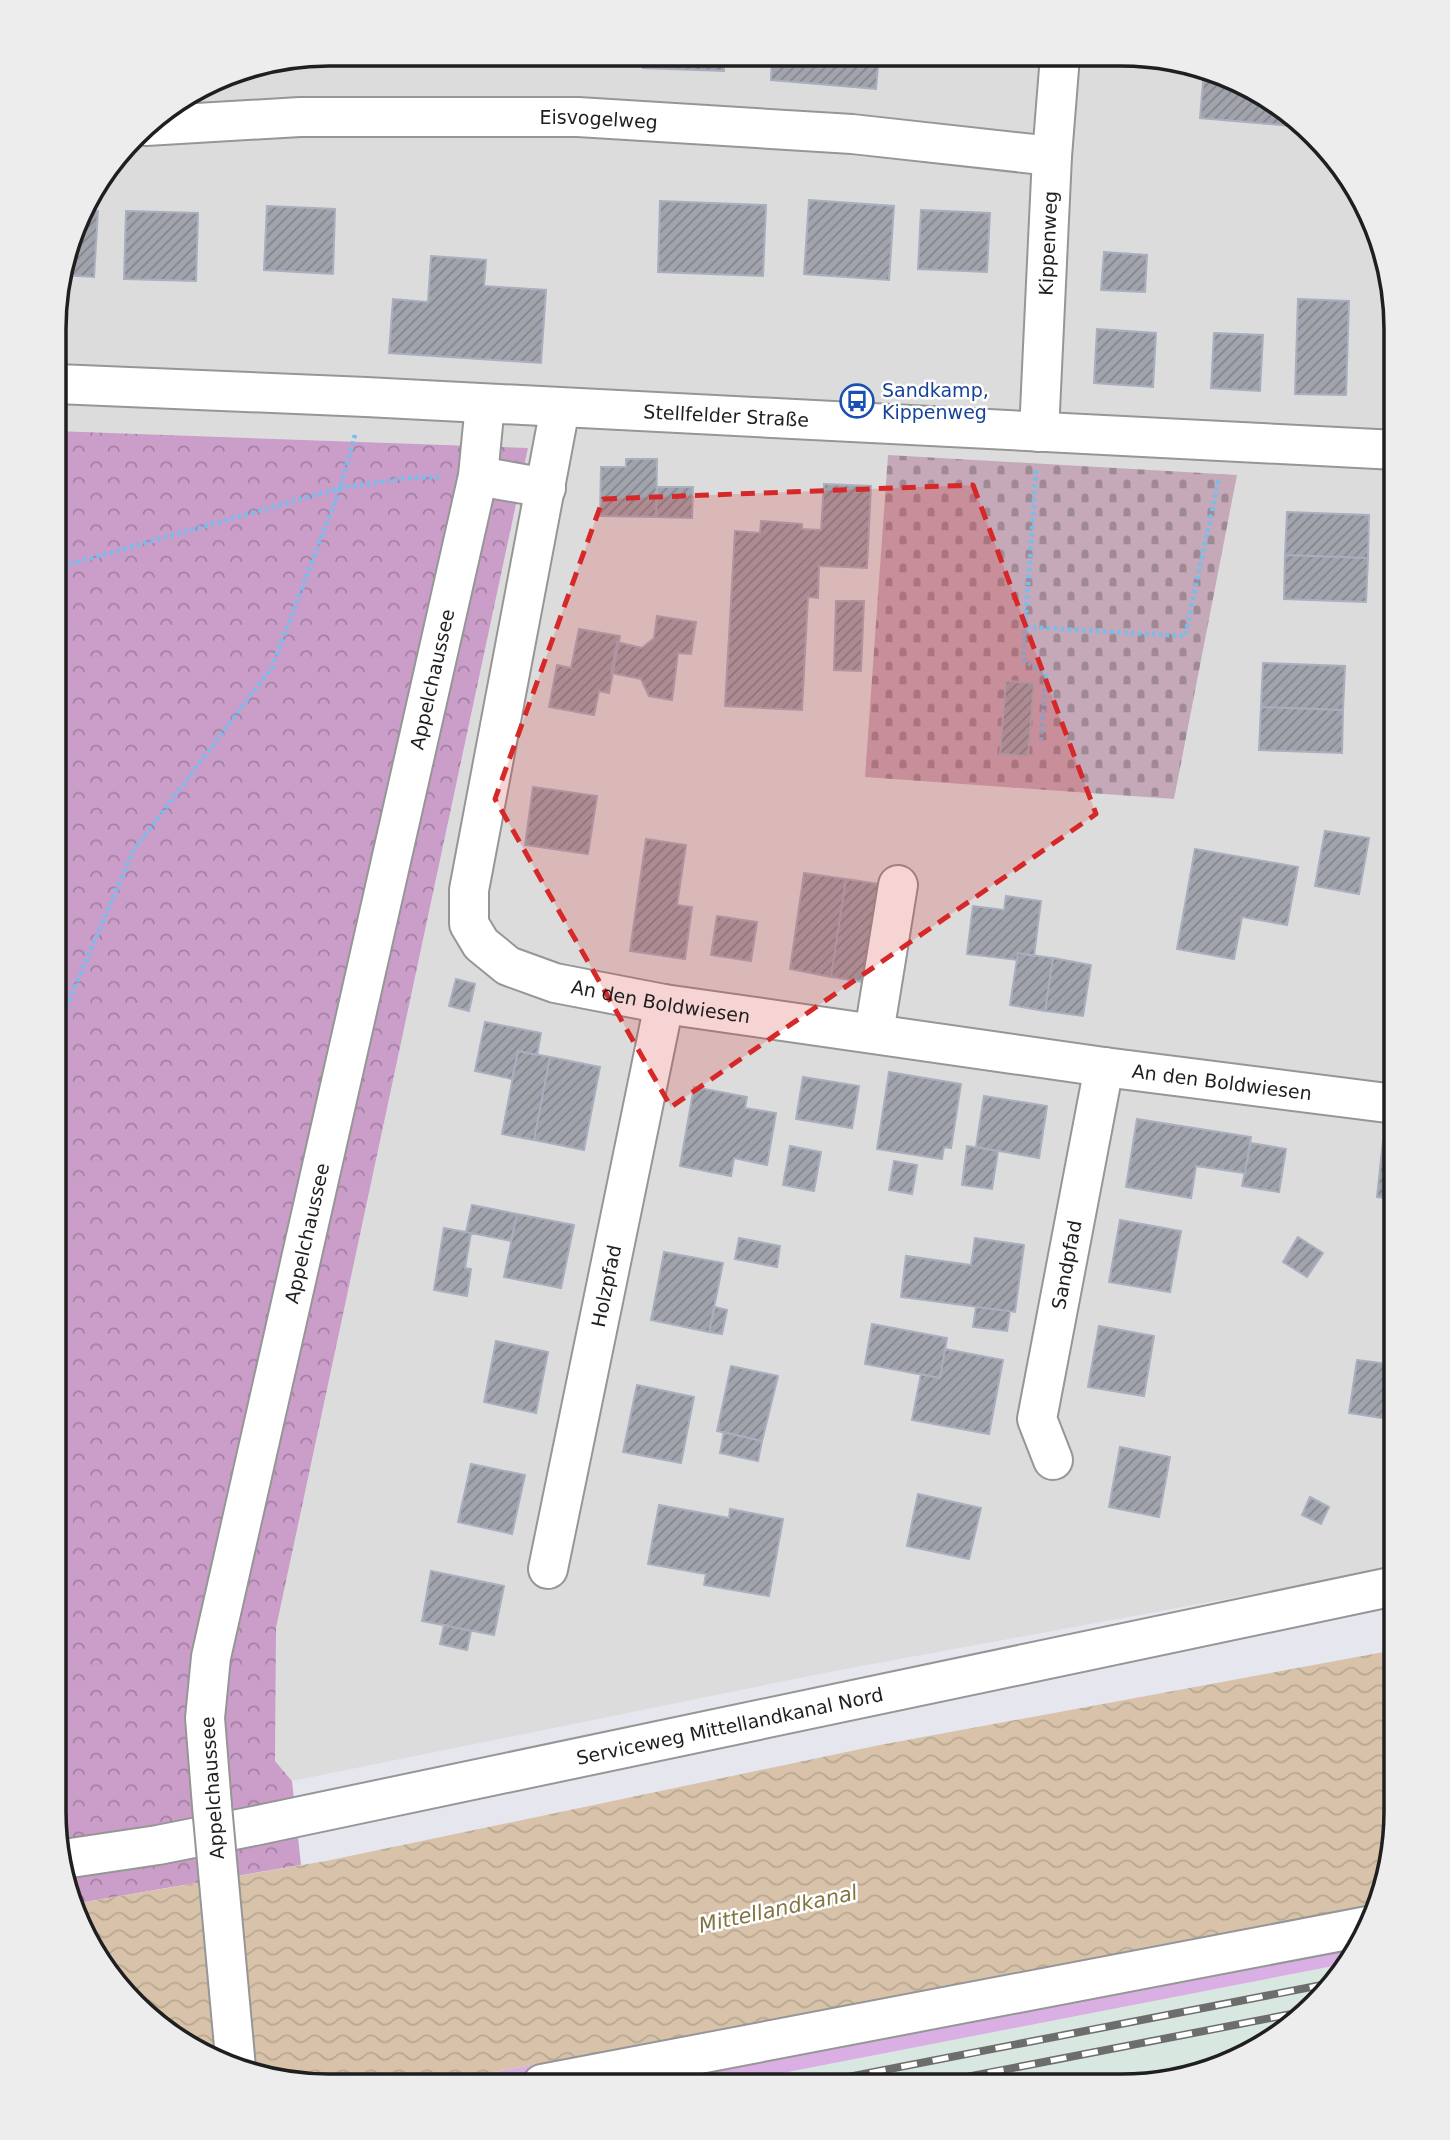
<svg xmlns="http://www.w3.org/2000/svg" width="1450" height="2140" viewBox="0 0 1450 2140" font-family="'DejaVu Sans',sans-serif">
<style>
.residential{fill:#dcdcdd}
.railway{fill:#d8e7e0}
.grass{fill:#dab0e4}
.forest{fill:url(#forest-crowns)}
.cemetery{fill:url(#cemetery-stones)}
.water{fill:url(#water-waves)}
.building{fill:url(#building-hatch);stroke:#a9afbf;stroke-width:2}
.lines{fill:none;stroke-linecap:round;stroke-linejoin:round}
.minor-casing{stroke:#969696;stroke-width:42}
.path{stroke:#78bded;stroke-width:4.5;stroke-dasharray:3.5 3.5;stroke-linecap:butt}
.minor{stroke:#fff;stroke-width:38}
.rail-casing{stroke:#6d6d6d;stroke-width:8}
.rail{stroke:#fff;stroke-width:5;stroke-dasharray:16;stroke-linecap:butt}
.minor-bridge-casing{stroke:#969696;stroke-width:42;stroke-linecap:butt}
.minor-bridge{stroke:#fff;stroke-width:38}
.marked{fill:#d62828;fill-opacity:0.2;stroke:#d62828;stroke-width:5;stroke-dasharray:14 9;stroke-linejoin:round}
.labels{text-anchor:middle;dominant-baseline:central;stroke-width:5;stroke-linejoin:round;paint-order:stroke}
.street-label{font-size:19px;fill:#1f1f1f;stroke:#fff}
.transit-label{font-size:19px;fill:#164399;stroke:#fff;text-anchor:start}
.water-label{font-size:21px;font-style:italic;fill:#817543;stroke:#fff}
.rim{fill:none;stroke:#1f1f1f;stroke-width:3.5}
</style>
<defs>
<pattern id="forest-crowns" width="20" height="18" patternUnits="userSpaceOnUse" patternTransform="scale(1.75)"><rect width="20" height="18" fill="#ca9ec9"/><path d="M2 6a3 3 0 1 1 6 0M12 15a3 3 0 1 1 6 0" fill="none" stroke="#a380a3"/></pattern>
<pattern id="cemetery-stones" width="16" height="16" patternUnits="userSpaceOnUse" patternTransform="scale(1.75)"><rect width="16" height="16" fill="#c5a9b8"/><path d="M2 7V4a2 2 0 0 1 4 0v3zM10 15v-3a2 2 0 0 1 4 0v3z" fill="#9f8995"/></pattern>
<pattern id="water-waves" width="16" height="10" patternUnits="userSpaceOnUse" patternTransform="scale(1.75)"><rect width="16" height="10" fill="#d8c3aa"/><path d="M0 5q4-4 8 0t8 0" fill="none" stroke="#b9a792"/></pattern>
<pattern id="building-hatch" width="6" height="6" patternUnits="userSpaceOnUse" patternTransform="scale(1.75)"><rect width="6" height="6" fill="#a2a4ad"/><path d="M-1 1l2-2M0 6l6-6M5 7l2-2" fill="none" stroke="#83858c"/></pattern>
</defs>
<rect width="100%" height="100%" fill="#e6e6ef"/>
<path class="residential" d="M330 54 1156 57 1225 75 1288 111 1339 162 1375 224 1396 330 1395 1568 829 1672 292 1781 275 1761 276 1628 528 448 56 431 57 294 91 192 148 122 241 69Z"/>
<path class="railway" d="M1349 1963 1302 2018 1226 2065 1121 2086 721 2085Z"/>
<path class="grass" d="M1378 1906 1349 1963 721 2085 431 2084Z"/>
<path class="forest" d="M56 431 528 448 276 1628 275 1761 292 1781 301 1865 73 1904 54 1810Z"/>
<path class="cemetery" d="M888 455 1237 475 1174 799 865 777Z"/>
<path class="water" d="M1395 1650V1829L1381 1899 1378 1906 431 2084 294 2083 225 2065 162 2029 111 1978 75 1916 73 1904 326 1861 880 1745Z"/>
<path class="building" d="M541 55H605L604 58Z
M643 55H724V71L643 68Z
M321 56V64L275 63Z
M772 56H879L876 89 771 80Z
M1204 70 1225 75 1288 111 1303 127 1200 118Z
M809 200 894 206 889 280 804 274Z
M660 201 766 205 763 276 658 272Z
M267 206 335 209 333 274 264 270Z
M921 210 990 213 987 272 918 269Z
M85 211H98L94 277 63 275Z
M126 211 198 213 196 281 124 279Z
M1104 252 1147 255 1145 292 1101 290Z
M431 256 486 260 484 286 546 290 541 363 389 353 393 299 428 302Z
M1298 299 1349 301 1346 395 1295 394Z
M1388 324 1395 325 1396 330V400L1385 399Z
M1097 329 1156 333 1153 387 1094 383Z
M1214 333 1263 335 1260 391 1211 388Z
M626 459H657L656 517 600 516 601 467H626Z
M824 484 871 486 867 568 819 566 818 598 808 597 802 710 725 706 735 531 760 533 761 521 802 524V529L821 530Z
M657 487H693L692 518 656 517Z
M1287 512 1369 515 1368 558 1285 555Z
M1285 555 1368 558 1366 602 1284 599Z
M836 601H864L861 671 834 670Z
M657 616 696 622 691 654 678 653 672 700 649 696 641 679 611 673 617 642 642 648 654 638Z
M579 629 620 636 609 693 599 691 594 715 549 707 557 665 571 668Z
M1263 663 1345 666 1343 710 1261 707Z
M1006 681 1034 683 1028 756 1000 754Z
M1261 707 1343 710 1342 753 1259 750Z
M533 787 597 796 588 854 525 845Z
M1325 831 1369 838 1359 894 1315 886Z
M646 839 686 845 677 905 692 907 685 959 630 951Z
M1195 849 1298 867 1287 925 1242 917 1234 959 1177 949Z
M804 873 846 879 831 977 790 969Z
M846 879 886 885 870 983 831 977Z
M1006 896 1041 901 1034 956 1018 953 1017 960 967 954 973 906 1004 910Z
M717 916 757 922 751 961 711 955Z
M1018 953 1053 958 1045 1011 1010 1005Z
M1053 958 1091 965 1083 1016 1045 1011Z
M456 979 475 984 469 1011 449 1006Z
M485 1022 541 1033 537 1055 518 1051 512 1079 475 1071Z
M518 1051 550 1057 534 1140 502 1134Z
M550 1057 600 1067 584 1150 534 1140Z
M889 1072 961 1084 951 1148 944 1147 942 1159 877 1149Z
M803 1077 859 1086 852 1128 796 1119Z
M694 1087 747 1097 745 1108 776 1113 767 1165 734 1158 731 1176 680 1166Z
M984 1096 1047 1106 1039 1158 976 1147Z
M1137 1119 1251 1137 1245 1173 1196 1166 1191 1198 1126 1187Z
M1383 1141 1395 1142V1199L1377 1197Z
M1251 1143 1286 1149 1279 1192 1242 1186Z
M790 1146 821 1152 814 1191 783 1185Z
M967 1146 998 1151 992 1189 962 1185Z
M894 1161 917 1165 912 1194 889 1190Z
M472 1205 517 1214 511 1241 466 1232Z
M517 1214 574 1225 561 1288 504 1277Z
M1120 1220 1181 1231 1170 1292 1109 1282Z
M444 1228 471 1233 465 1268 471 1269 467 1296 434 1290Z
M1298 1237 1323 1253 1307 1277 1283 1262Z
M739 1238 780 1246 777 1267 735 1259Z
M975 1238 1024 1245 1015 1312 901 1297 906 1256 971 1265Z
M664 1252 723 1263 709 1332 651 1320Z
M715 1307 727 1310 722 1334 709 1332Z
M976 1307 1010 1311 1007 1331 973 1327Z
M872 1324 947 1338 940 1378 865 1364Z
M1099 1326 1154 1336 1144 1396 1088 1387Z
M496 1341 548 1352 536 1413 484 1402Z
M945 1349 1003 1360 989 1434 912 1420 921 1374 940 1378Z
M1357 1360 1395 1365V1420L1349 1413Z
M731 1366 778 1376 762 1441 717 1431Z
M637 1385 694 1397 681 1463 623 1452Z
M724 1432 762 1441 758 1461 720 1453Z
M1120 1447 1170 1457 1159 1517 1109 1507Z
M471 1464 525 1475 512 1534 458 1522Z
M918 1494 981 1508 969 1559 907 1546Z
M1310 1497 1329 1507 1321 1524 1302 1515Z
M659 1505 729 1518 730 1509 783 1519 769 1596 704 1585 706 1574 648 1564Z
M431 1571 504 1586 494 1635 422 1621Z
M444 1625 471 1631 467 1650 440 1644Z"/>
<g class="lines">
<defs>
<g id="minor">
<path id="s1" d="M146 126 300 117H578L852 134 1052 156"/>
<path id="s2" d="M57 384 366 397 1396 450"/>
<path id="s3" d="M560 408 469 890V924L481 944 508 966 555 983 664 1004 1104 1067 1395 1104"/>
<path id="s4" d="M1039 432 1052 156 1060 56"/>
<path d="M478 476 546 488"/>
<path d="M874 1033 898 885"/>
<path id="s5" d="M1053 1460 1037 1419 1104 1067"/>
<path id="s6" d="M548 1569 664 1004"/>
<path id="s7" d="M212 1806 205 1718 211 1657 478 476 485 404"/>
<path id="s8" d="M64 1859 158 1845 254 1826 1395 1586"/>
<path d="M542 2084 1368 1926"/>
</g>
</defs>
<use href="#minor" class="minor-casing"/>
<path class="path" d="M1036 470 1023 659 1046 675 1041 740
M56 568 340 488 407 478 439 477
M1026 627 1185 636 1219 478
M55 1033 133 851 272 667 340 488 355 435"/>
<use href="#minor" class="minor"/>
<defs>
<path id="rail" d="M807 2085 1332 1983
M925 2085 1307 2011
M1116 2086 1226 2064"/>
</defs>
<use href="#rail" class="rail-casing"/>
<use href="#rail" class="rail"/>
<defs>
<path id="minor-bridge" d="M212 1806 236 2068"/>
</defs>
<use href="#minor-bridge" class="minor-bridge-casing"/>
<use href="#minor-bridge" class="minor-bridge"/>
</g>
<path class="marked" d="M973 485 1096 814 671 1107 495 799 603 499Z"/>
<defs>
<symbol id="bus-ring" viewBox="-11 -11 22 22"><circle r="9.5" fill="#fff" stroke="#1a4fb4" stroke-width="1.5"/><path d="M-5-6H5V4H4V6H2V4H-2V6H-4V4H-5ZM-3.5-4V0h7V-4ZM-3.5 1.2v1.5H-2V1.2ZM2 1.2v1.5H3.5V1.2Z" fill="#1a4fb4"/></symbol>
</defs>
<g fill-rule="evenodd">
<use href="#bus-ring" x="838" y="382" width="38" height="38"/>
</g>
<g class="labels">
<g class="street-label">
<text stroke="none"><textPath href="#s1" startOffset="453">Eisvogelweg</textPath></text>
<text stroke="none"><textPath href="#s4" startOffset="189">Kippenweg</textPath></text>
<text stroke="none"><textPath href="#s2" startOffset="670">Stellfelder Straße</textPath></text>
<text stroke="none"><textPath href="#s7" startOffset="1152">Appelchaussee</textPath></text>
<text stroke="none"><textPath href="#s3" startOffset="740">An den Boldwiesen</textPath></text>
<text stroke="none"><textPath href="#s3" startOffset="1307">An den Boldwiesen</textPath></text>
<text stroke="none"><textPath href="#s7" startOffset="584">Appelchaussee</textPath></text>
<text stroke="none"><textPath href="#s5" startOffset="201">Sandpfad</textPath></text>
<text stroke="none"><textPath href="#s6" startOffset="289">Holzpfad</textPath></text>
<text stroke="none"><textPath href="#s8" startOffset="679">Serviceweg Mittellandkanal Nord</textPath></text>
<text transform="translate(212 1788) rotate(-94)">Appelchaussee</text>
</g>
<g class="transit-label">
<text x="882" y="390">Sandkamp,<tspan x="882" dy="22">Kippenweg</tspan></text>
</g>
<g class="water-label">
<text transform="translate(778 1909) rotate(-12)">Mittellandkanal</text>
</g>
</g>
<path d="M0 0H1450V2140H0ZM329 66H1121A263 263 0 0 1 1384 329V1811A263 263 0 0 1 1121 2074H329A263 263 0 0 1 66 1811V329A263 263 0 0 1 329 66Z" fill="#ededed" fill-rule="evenodd"/>
<path class="rim" d="M329 66H1121A263 263 0 0 1 1384 329V1811A263 263 0 0 1 1121 2074H329A263 263 0 0 1 66 1811V329A263 263 0 0 1 329 66Z"/>
</svg>
